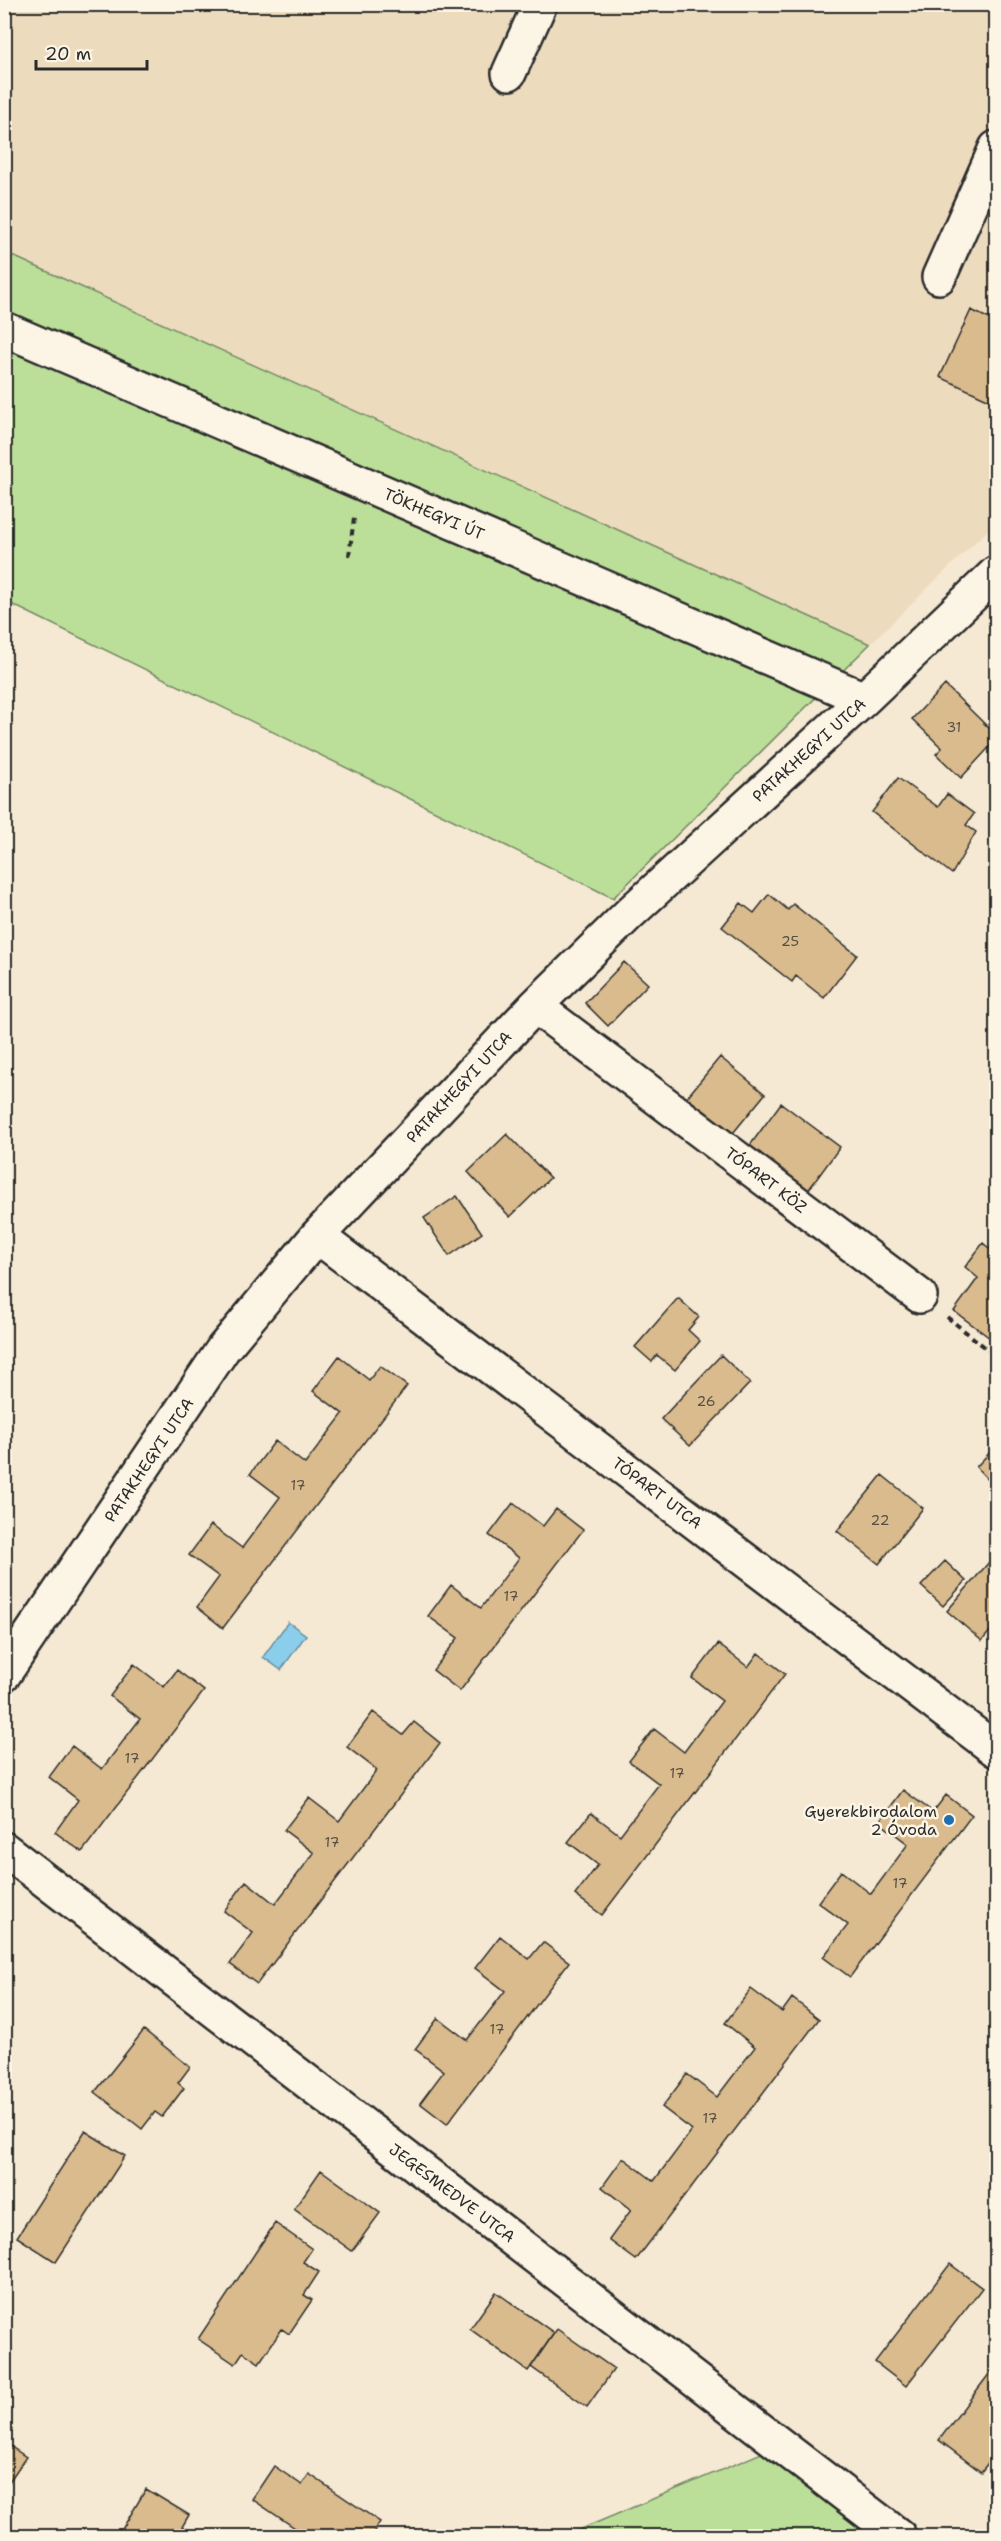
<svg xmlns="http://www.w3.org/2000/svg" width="1001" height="2541" viewBox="0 0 1001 2541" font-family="'Shantell Sans',sans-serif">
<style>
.built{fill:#eddbbe}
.green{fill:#bbdf99;stroke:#738562;stroke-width:1.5}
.water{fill:#8bceec;stroke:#658d9f;stroke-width:1.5}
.building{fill:#d9bb8d;stroke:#2b2b2b;stroke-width:1.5}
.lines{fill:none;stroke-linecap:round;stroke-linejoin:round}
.minor-casing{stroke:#2b2b2b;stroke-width:38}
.path{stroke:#2b2b2b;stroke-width:4;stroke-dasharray:6 4.5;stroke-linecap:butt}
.minor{stroke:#fcf5e5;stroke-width:33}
.poi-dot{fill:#1f6fb2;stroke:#fcf5e5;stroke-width:2}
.labels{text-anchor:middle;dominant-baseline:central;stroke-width:5;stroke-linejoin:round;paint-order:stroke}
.number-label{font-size:14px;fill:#564f44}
.street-label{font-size:16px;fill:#2b2b2b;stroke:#fcf5e5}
.poi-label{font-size:16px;fill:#2b2b2b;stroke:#fcf5e5;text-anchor:end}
</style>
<rect width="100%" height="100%" fill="#f5e9d3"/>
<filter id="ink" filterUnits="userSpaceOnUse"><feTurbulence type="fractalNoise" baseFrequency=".0167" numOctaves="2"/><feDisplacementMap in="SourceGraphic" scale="12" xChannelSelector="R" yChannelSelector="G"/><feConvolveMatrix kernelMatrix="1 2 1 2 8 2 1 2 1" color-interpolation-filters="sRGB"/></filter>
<g filter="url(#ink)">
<path class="built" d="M8 5H996V522L870 644 5 252 4 12Z"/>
<path class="green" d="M4 252 870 644 613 898 5 601Z
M771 2449 893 2536H565Z"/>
<path class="water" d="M288 1622 306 1635 281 1670 263 1657Z"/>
<path class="building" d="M971 310 996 322V403L940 377Z
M945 685 996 735V740L961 778 936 754 942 748 912 719Z
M898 778 938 807 947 794 974 814 966 825 976 832 952 874 872 812Z
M769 894 788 910 793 904 857 955 824 998 796 976 792 982 722 927 741 903 754 913Z
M624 962 648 984 608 1026 585 1003Z
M720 1057 765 1094 729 1138 683 1102Z
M781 1103 840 1147 807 1192 748 1148Z
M507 1134 550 1178 510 1217 468 1172Z
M457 1196 482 1233 449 1256 424 1218Z
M983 1243 996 1254V1335L994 1333 990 1338 954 1311 978 1278 965 1267Z
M678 1298 699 1317 688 1330 700 1341 675 1370 657 1355 652 1362 635 1347Z
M721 1355 750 1383 690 1446 661 1419Z
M339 1356 369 1380 380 1366 407 1386 223 1628 197 1607 219 1577 189 1555 211 1525 242 1548 280 1497 250 1474 275 1441 305 1464 343 1414 313 1391Z
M996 1446V1488L976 1467Z
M882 1475 923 1508 879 1564 837 1531Z
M513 1503 543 1526 556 1509 583 1530 460 1691 433 1670 458 1638 428 1616 451 1585 481 1608 519 1558 489 1535Z
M996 1554V1624L982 1641 947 1611Z
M945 1561 966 1581 943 1606 921 1586Z
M718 1644 748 1667 758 1653 785 1674 602 1915 575 1895 598 1865 568 1842 591 1813 620 1835 659 1784 629 1761 654 1729 684 1752 722 1701 692 1678Z
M134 1664 164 1687 177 1670 204 1691 82 1852 55 1832 78 1800 49 1777 72 1746 102 1769 140 1719 110 1696Z
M373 1712 403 1735 414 1722 440 1743 257 1984 230 1964 253 1933 224 1911 246 1881 275 1904 314 1853 284 1830 309 1798 339 1821 377 1770 347 1747Z
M903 1790 933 1812 946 1795 972 1815 850 1977 823 1957 848 1925 818 1902 841 1871 871 1894 908 1844 879 1822Z
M500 1936 529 1959 543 1942 569 1962 447 2124 420 2103 444 2071 415 2049 438 2018 467 2040 505 1991 475 1968Z
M751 1989 782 2012 792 1998 819 2019 636 2260 609 2240 631 2210 602 2187 623 2158 654 2181 692 2130 662 2107 687 2074 717 2097 755 2047 725 2023Z
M144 2030 190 2067 178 2083 184 2088 162 2117 155 2112 142 2129 95 2092Z
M85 2131 125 2156 56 2262 17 2237Z
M321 2170 380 2213 352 2251 294 2209Z
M275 2223 312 2249 303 2262 319 2272 304 2295 312 2300 289 2334 282 2329 259 2363 243 2352 235 2364 198 2339Z
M950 2264 982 2288 906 2386 875 2362Z
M496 2292 554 2333 528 2371 470 2329Z
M557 2329 614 2369 587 2407 531 2367Z
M996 2365V2462L992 2458 981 2472 939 2440Z
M4 2442 26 2457 4 2489Z
M274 2466 302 2485 309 2474 380 2522 371 2536H307L252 2499Z
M146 2489 189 2515 182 2527 189 2532 186 2536H118Z"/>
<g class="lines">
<defs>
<path id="minor" d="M509 73 540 4
M939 277 996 148
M4 329 864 699
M535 1006 920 1296
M317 1236 996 1750
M4 1674 223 1349 317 1236 535 1006 630 913 864 699 996 573
M4 1849 899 2536"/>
</defs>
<use href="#minor" class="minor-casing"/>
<path class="path" d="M349 556 354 518
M947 1317 996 1356"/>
<use href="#minor" class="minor"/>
</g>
</g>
<circle class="poi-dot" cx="949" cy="1820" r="6"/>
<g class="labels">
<g class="number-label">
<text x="954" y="727">31</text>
<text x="790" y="941">25</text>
<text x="706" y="1401">26</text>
<text x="298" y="1485">17</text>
<text x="880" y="1520">22</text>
<text x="511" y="1596">17</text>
<text x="132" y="1758">17</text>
<text x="677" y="1773">17</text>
<text x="332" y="1842">17</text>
<text x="900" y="1883">17</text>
<text x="497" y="2029">17</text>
<text x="710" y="2118">17</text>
</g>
<g class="street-label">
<text transform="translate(434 514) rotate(23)">TÖKHEGYI ÚT</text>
<text transform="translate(809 750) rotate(-42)">PATAKHEGYI UTCA</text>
<text transform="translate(459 1087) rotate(-47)">PATAKHEGYI UTCA</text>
<text transform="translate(766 1180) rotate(37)">TÓPART KÖZ</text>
<text transform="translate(149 1460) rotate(-56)">PATAKHEGYI UTCA</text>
<text transform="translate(657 1493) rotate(37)">TÓPART UTCA</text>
<text transform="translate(452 2193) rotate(37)">JEGESMEDVE UTCA</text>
</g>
<g class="poi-label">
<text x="937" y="1811">Gyerekbirodalom<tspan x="937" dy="18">2 Óvoda</tspan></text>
</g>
</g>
<rect width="1001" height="2541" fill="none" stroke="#fcf5e5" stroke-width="24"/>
<rect x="12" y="12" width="977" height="2517" fill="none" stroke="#2b2b2b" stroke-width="2" filter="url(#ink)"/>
<path d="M36 60v9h111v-9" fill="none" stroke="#2b2b2b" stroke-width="3"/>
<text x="45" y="60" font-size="18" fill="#2b2b2b" stroke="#fcf5e5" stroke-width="4.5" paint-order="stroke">20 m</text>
</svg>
